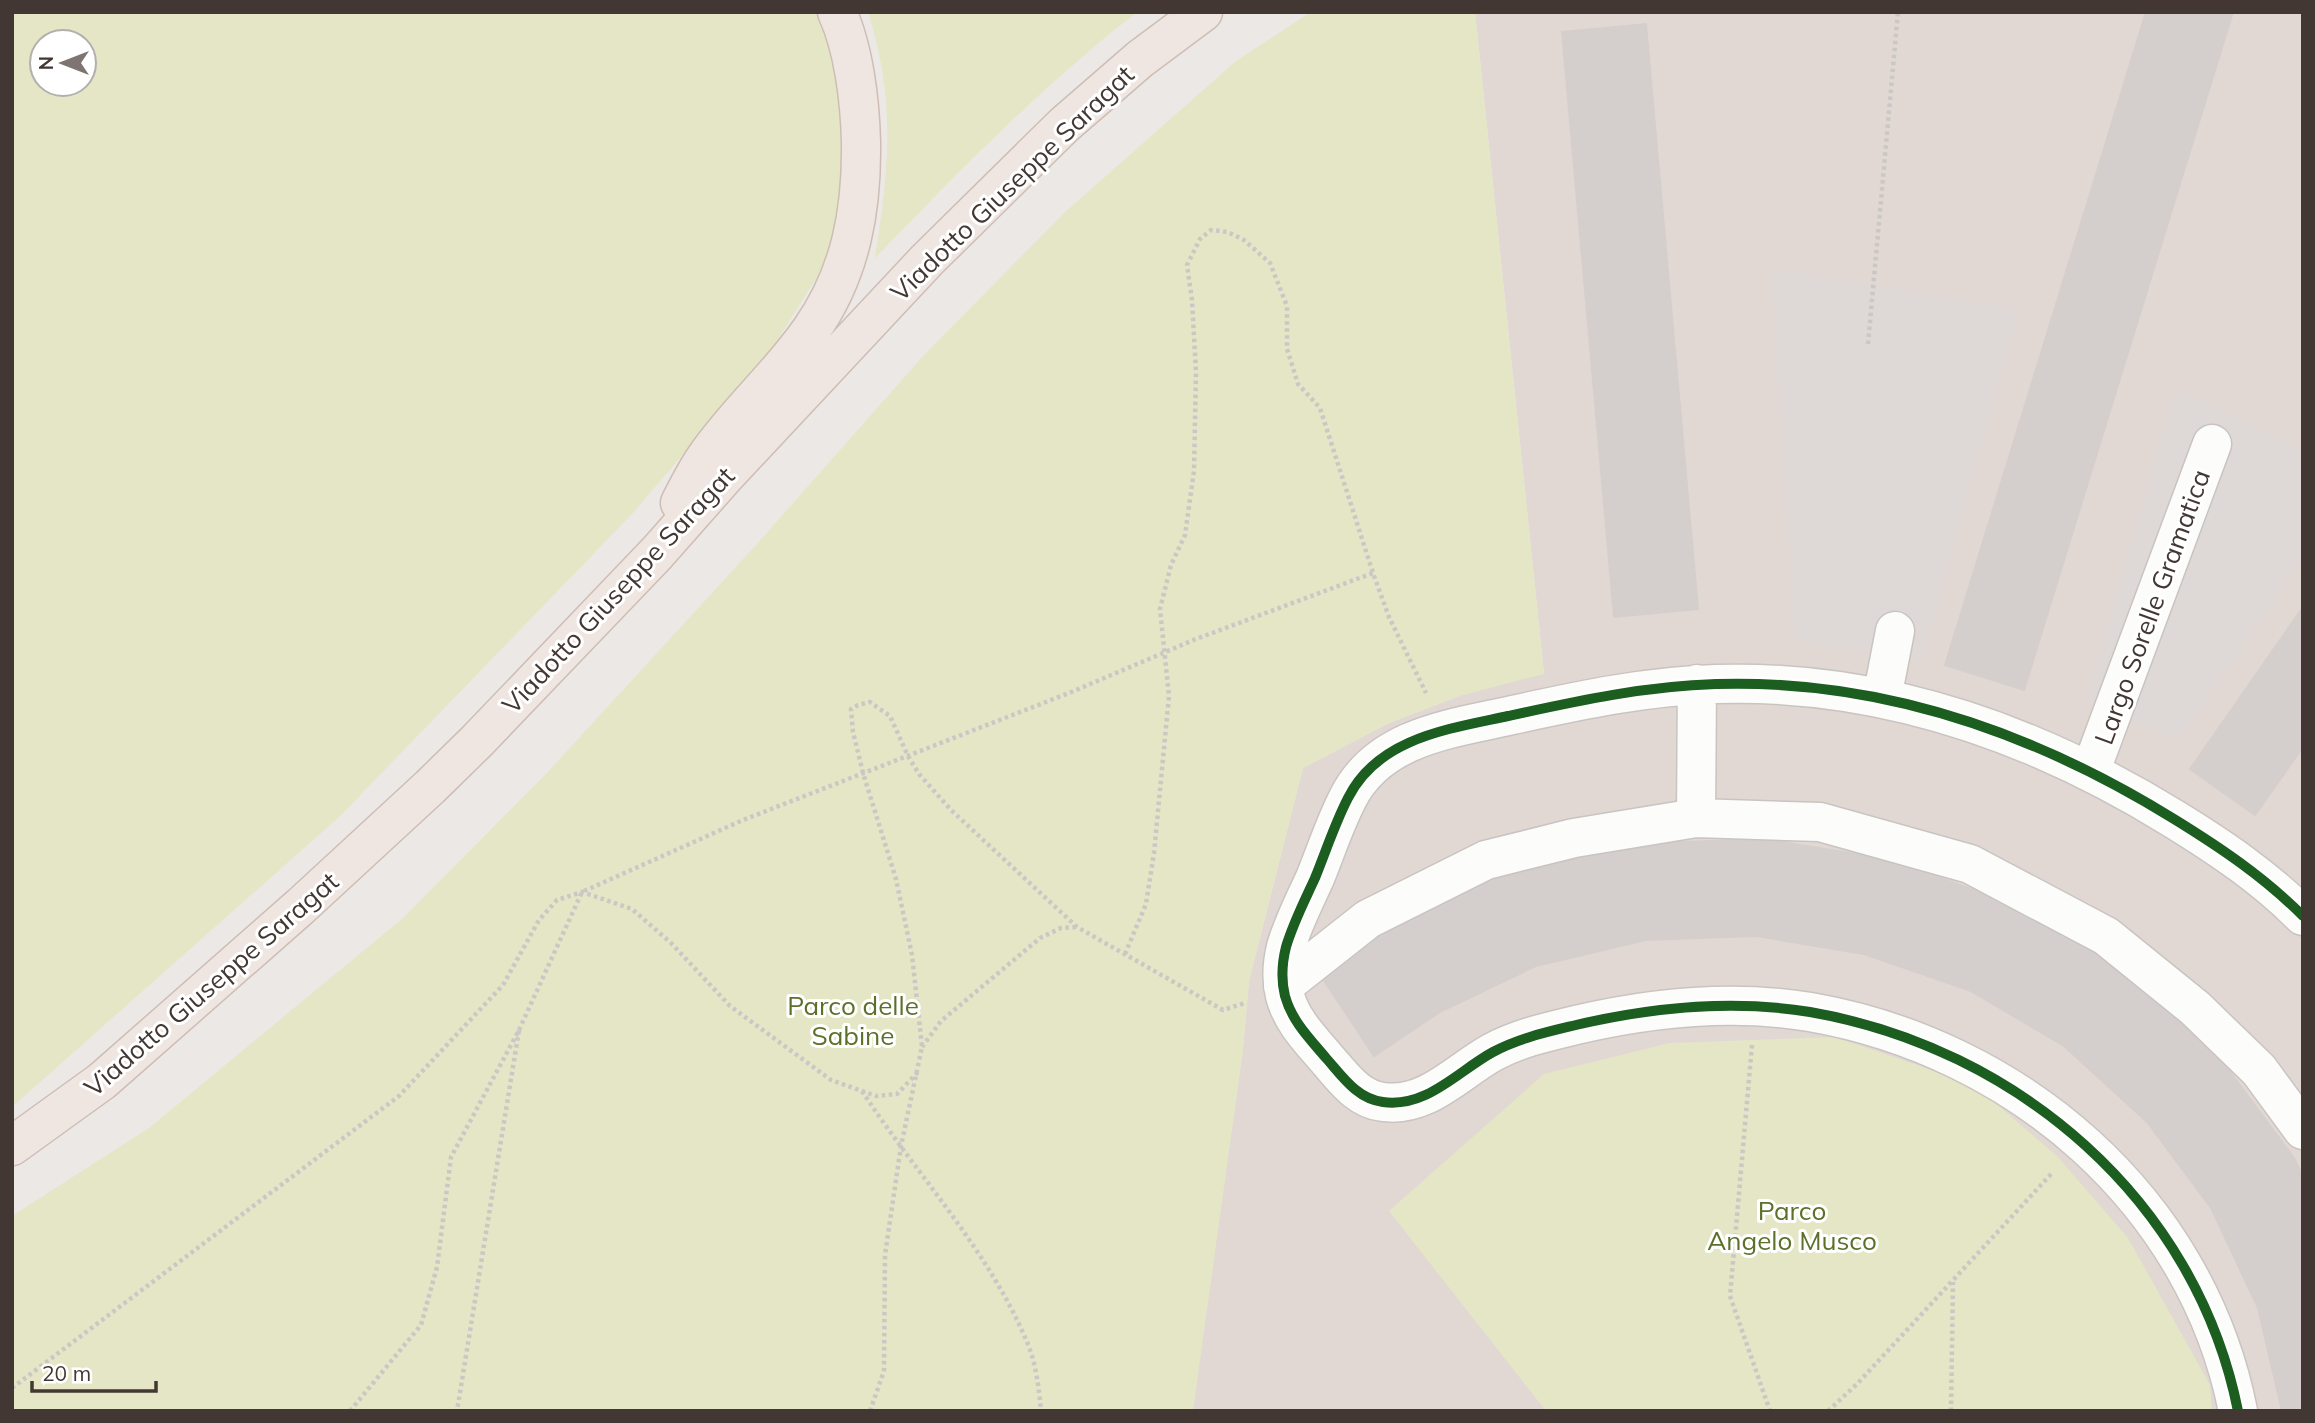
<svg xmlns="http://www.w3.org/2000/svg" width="2315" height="1423" viewBox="0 0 2315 1423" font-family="Mulish,sans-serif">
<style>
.residential{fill:#e1d8d3}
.green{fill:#e4e6c6;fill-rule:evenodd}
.parking{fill:#ded9d7}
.building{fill:#d4cfcd;stroke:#d5cfcc;stroke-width:2}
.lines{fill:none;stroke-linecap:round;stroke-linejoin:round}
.minor-casing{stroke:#c9c4c2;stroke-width:41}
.major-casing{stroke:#cebdb4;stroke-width:41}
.path{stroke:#cbc7c5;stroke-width:4.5;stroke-dasharray:3.5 3.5;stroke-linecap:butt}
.minor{stroke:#fcfcfb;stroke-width:38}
.major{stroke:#efe6e2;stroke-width:38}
.cycleway-casing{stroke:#fff;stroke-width:15}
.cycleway{stroke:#1b5e20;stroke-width:10}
.labels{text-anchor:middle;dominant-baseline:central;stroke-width:6;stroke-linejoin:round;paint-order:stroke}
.street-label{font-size:26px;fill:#423733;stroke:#fff}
.park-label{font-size:26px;fill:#5c702a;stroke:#fff}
</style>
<rect width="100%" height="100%" fill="#ece8e6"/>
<path class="residential" d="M1475 12H2303V1411H1192L1243 1049 1249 981 1303 768 1389 723 1462 695 1544 673Z"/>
<path class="green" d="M12 12H817L838 58 850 143 834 234 819 274 768 355 632 514 339 817 12 1107ZM42 42H84V84H42Z
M868 12H1137C1042 86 958 172 875 258 889 168 896 101 868 12Z
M1311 12H1475L1544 674 1462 695 1389 723 1303 768 1249 981 1243 1049 1193 1411H12V1216L149 1128 403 918 546 774 756 545 924 355 1064 213 1236 61Z
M1835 1037 1973 1084 2057 1156 2128 1238 2210 1385 2212 1411H1546L1389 1211 1544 1074 1670 1043Z"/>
<path class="parking" d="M1771 268 2019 310 1921 660 1795 641Z
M2175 389 2303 450V556L2179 740 2086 698Z"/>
<path class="building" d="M2146 12H2233L2024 690 1945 665Z
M1646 24 1698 609 1614 617 1562 32Z
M2303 607V747L2255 815 2190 769Z
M1762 839 1888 859 1864 954 1756 936Z
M1762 839 1756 936 1646 940 1633 844Z
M1633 844 1646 940 1536 966 1504 874Z
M1888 859 2010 903 1971 991 1864 954Z
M1504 874 1536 966 1440 1012 1393 927Z
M2010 903 2121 967 2064 1046 1971 991Z
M1393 927 1440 1012 1374 1056 1321 976Z
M2121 967 2219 1057 2147 1122 2064 1046Z
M2219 1057 2294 1158 2211 1208 2147 1122Z
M2294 1158 2303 1177V1292L2258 1308 2211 1208Z
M2303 1292V1411H2282L2258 1308Z"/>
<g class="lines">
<defs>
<path id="minor" d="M1882 698 1895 631
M2091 770 2212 444
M1696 818 1697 684
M1283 986 1368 919 1486 860 1574 838 1696 818 1820 822 1970 864 2106 936 2195 1008 2259 1070 2303 1130
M2238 1411C2196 1200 2017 1048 1810 1012 1731 999 1653 1007 1576 1025 1547 1032 1519 1038 1493 1052 1458 1071 1427 1108 1383 1102 1357 1099 1342 1076 1326 1058 1309 1038 1292 1021 1285 996 1281 980 1282 963 1286 947 1293 923 1305 900 1315 878 1326 851 1335 823 1348 798 1378 738 1448 729 1508 716 1577 701 1645 686 1716 684 1882 679 2035 733 2174 819 2221 848 2264 877 2303 916"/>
<path id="major" d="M680 503C688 487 696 471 706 457 737 412 780 375 811 330 851 273 862 210 861 142 860 102 854 49 837 12
M12 1146 102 1081 301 906 430 787 477 741 657 553 725 476 927 260 1064 125 1140 59 1203 12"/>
</defs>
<use href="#minor" class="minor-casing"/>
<use href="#major" class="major-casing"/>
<path class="path" d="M1868 344 1898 12
M1125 954 1146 904 1154 853 1169 696 1160 609 1171 565 1185 535 1194 471 1196 372 1192 300 1187 265 1200 239 1211 230 1228 232 1244 240 1270 263 1287 306V349L1298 384 1320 408 1373 573 1389 617 1426 693
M519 1030 582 892 743 820 1069 693 1196 639 1373 573
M1752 1045 1730 1296 1770 1411
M922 1047 941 1021 1040 938 1061 928 1076 927
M862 1091C916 1174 988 1249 1027 1342 1036 1363 1039 1388 1041 1411
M12 1388 399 1096 503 985 539 920 557 900 582 892 632 909 671 943 730 1006 831 1080 876 1096 897 1094 918 1072
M350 1411 421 1325 437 1267 451 1157 519 1030 457 1411
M870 1411 884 1371 885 1255 901 1146 922 1047 912 955 896 879 863 773 853 732 851 709 858 705 870 702 890 716 908 756 919 774 951 810 1077 927 1223 1010 1245 1003
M1828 1411 1857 1384 2053 1172
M1951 1411 1953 1282"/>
<use href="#minor" class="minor"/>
<use href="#major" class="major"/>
<defs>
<path id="cycleway" d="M2238 1411C2196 1200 2017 1048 1810 1012 1731 999 1653 1007 1576 1025 1547 1032 1519 1038 1493 1052 1458 1071 1427 1108 1383 1102 1357 1099 1342 1076 1326 1058 1309 1038 1292 1021 1285 996 1281 980 1282 963 1286 947 1293 923 1305 900 1315 878 1326 851 1335 823 1348 798 1378 738 1448 729 1508 716 1577 701 1645 686 1716 684 1882 679 2035 733 2174 819 2221 848 2264 877 2303 916"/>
</defs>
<use href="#cycleway" class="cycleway-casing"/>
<use href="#cycleway" class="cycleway"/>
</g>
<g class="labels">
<g class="street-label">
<text transform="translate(1012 183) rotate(-44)">Viadotto Giuseppe Saragat</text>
<text transform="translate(618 590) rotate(-47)">Viadotto Giuseppe Saragat</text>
<text transform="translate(2152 607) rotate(-70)">Largo Sorelle Gramatica</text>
<text transform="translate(211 984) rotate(-41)">Viadotto Giuseppe Saragat</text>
</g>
<g class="park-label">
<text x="853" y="1005">Parco delle<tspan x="853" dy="30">Sabine</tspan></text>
<text x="1792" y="1210">Parco<tspan x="1792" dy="30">Angelo Musco</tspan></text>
</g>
</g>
<rect width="2315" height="1423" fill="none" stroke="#423733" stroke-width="28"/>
<g transform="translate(63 63) rotate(270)"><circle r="33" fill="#ffffff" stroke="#b3afad" stroke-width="2"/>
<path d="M0-5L12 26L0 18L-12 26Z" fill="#7e7572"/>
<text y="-10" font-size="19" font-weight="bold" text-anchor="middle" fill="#423733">N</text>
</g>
<path d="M32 1381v10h124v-10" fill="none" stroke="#423733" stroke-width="3.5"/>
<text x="42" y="1381" font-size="21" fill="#423733" stroke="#ffffff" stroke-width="5" paint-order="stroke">20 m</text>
</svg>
